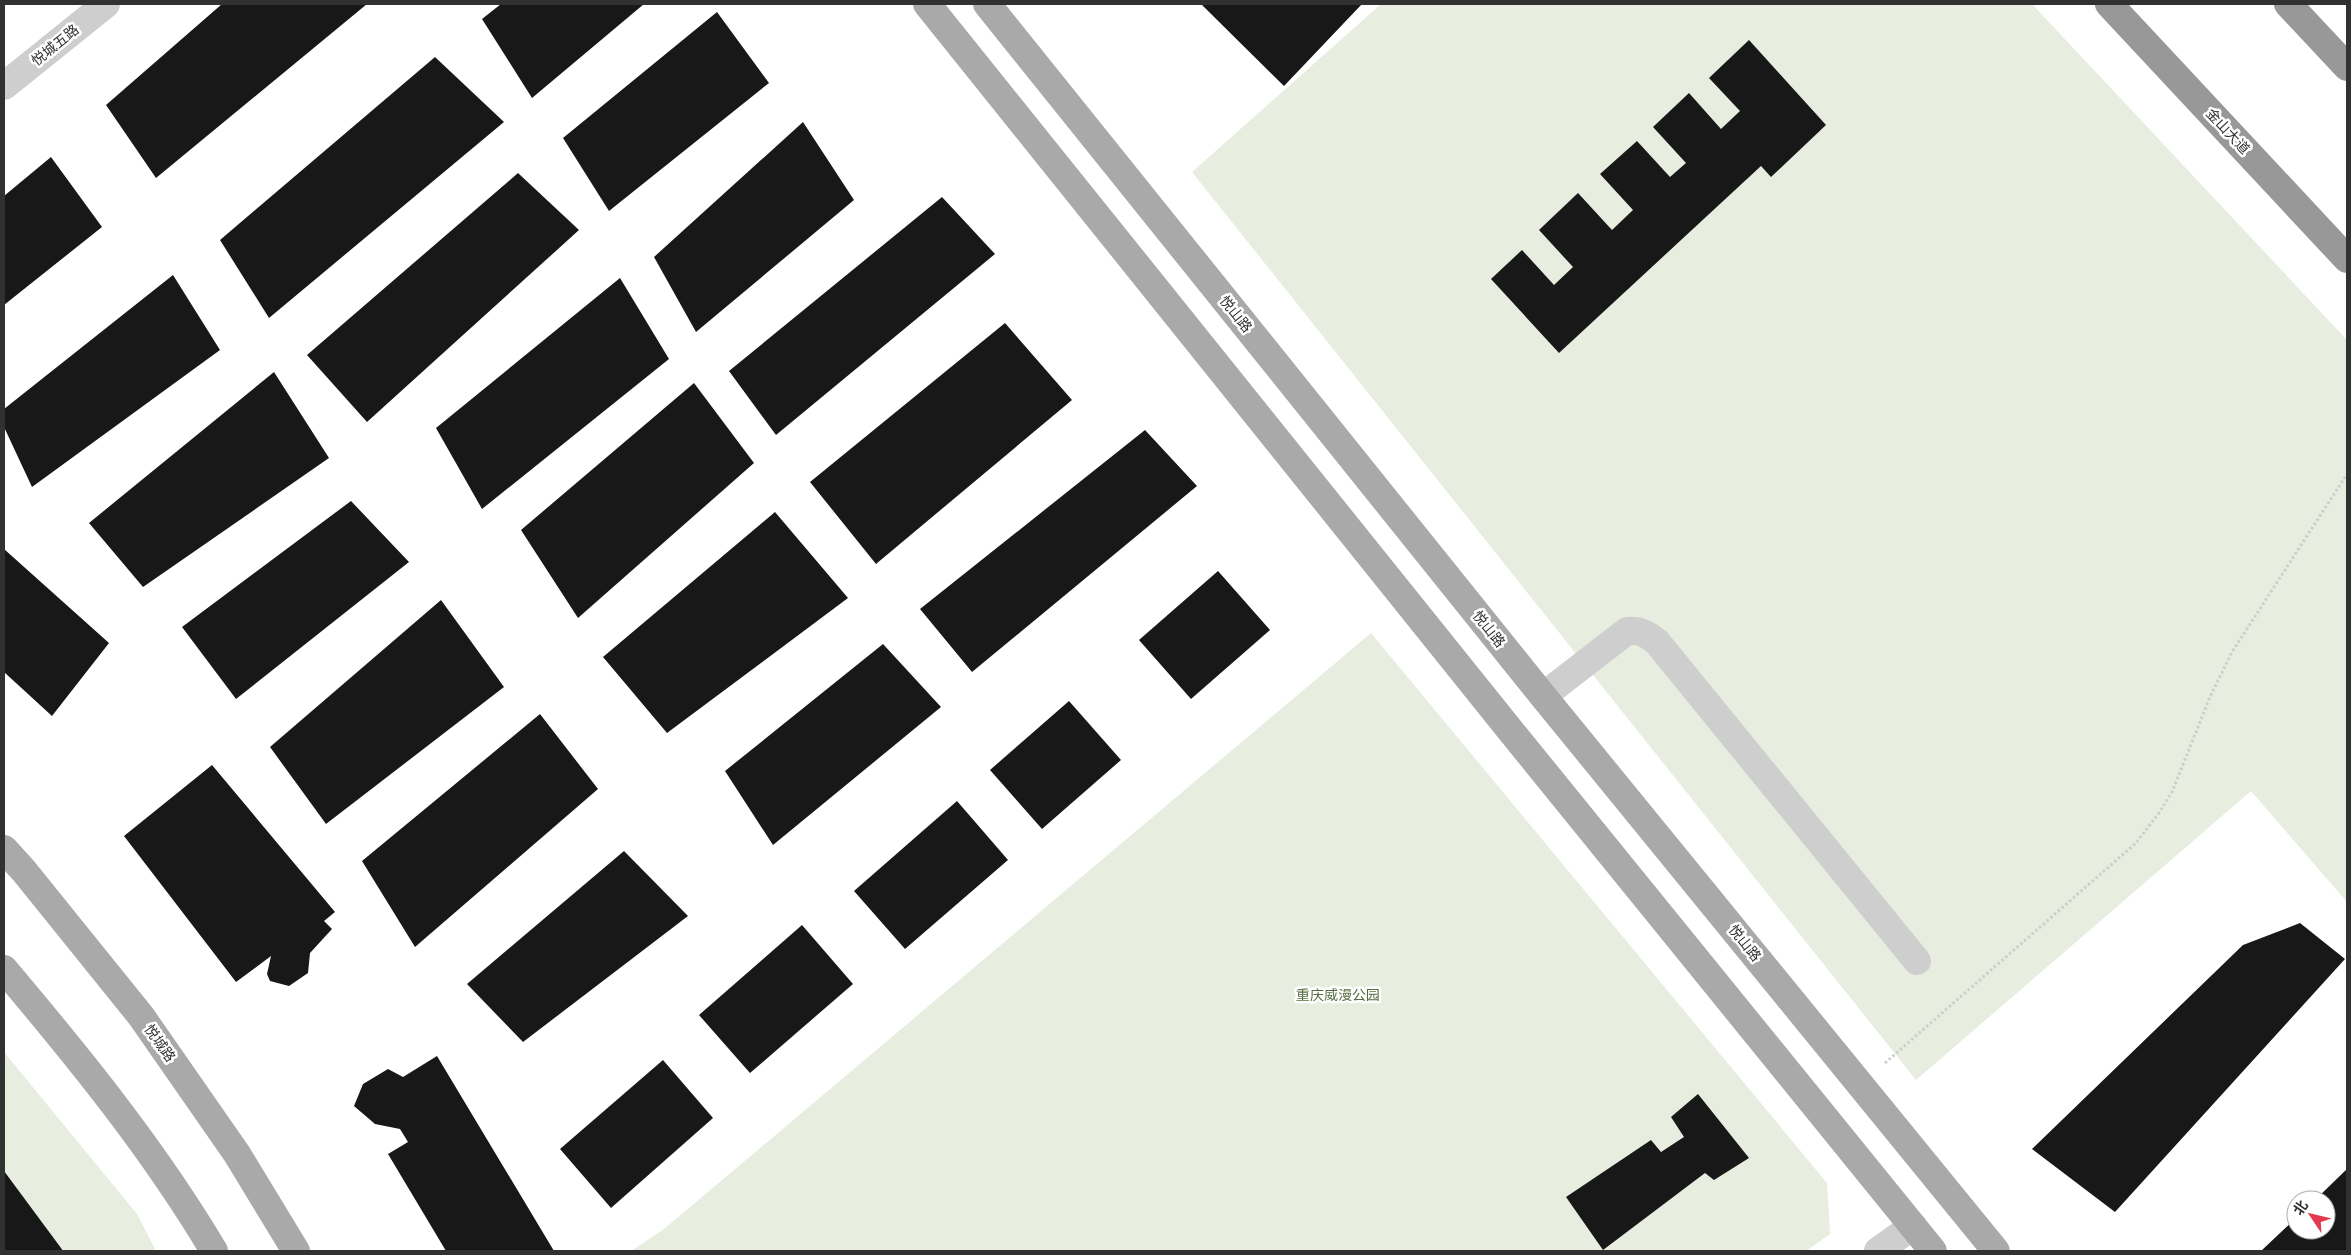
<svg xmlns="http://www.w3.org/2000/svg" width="2351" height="1255" viewBox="0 0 2351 1255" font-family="Quicksand,'Noto Sans SC',sans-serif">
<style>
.green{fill:#e7eddf}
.building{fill:#181818}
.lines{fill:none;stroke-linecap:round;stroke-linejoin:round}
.path{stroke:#cecece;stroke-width:3;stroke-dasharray:2.5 2.5;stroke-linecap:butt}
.minor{stroke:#cecece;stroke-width:28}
.major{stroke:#a9a9a9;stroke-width:28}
.highway{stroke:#989898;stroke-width:28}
.labels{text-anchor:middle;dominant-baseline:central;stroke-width:5;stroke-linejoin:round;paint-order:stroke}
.street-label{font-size:14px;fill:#313131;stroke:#fff}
.park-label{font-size:14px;fill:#566c3e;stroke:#fff}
</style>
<rect width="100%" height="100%" fill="#fff"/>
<path class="green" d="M1381 4H2032L2347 340V902L2251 791 1916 1080 1192 172Z
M1371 633 1827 1183 1830 1234 1806 1251H631L664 1229Z
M4 1052 137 1214 156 1251H4Z"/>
<path class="building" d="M222 4H367L156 178 106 105Z
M501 4H644L532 98 482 19Z
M1204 4H1362L1284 86 1202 5Z
M717 12 769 83 609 211 563 138Z
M1749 40 1826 125 1771 177 1761 166 1559 353 1491 279 1522 250 1554 285 1573 267 1539 230 1578 193 1612 230 1633 210 1600 174 1637 141 1670 177 1686 163 1653 127 1689 93 1721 129 1740 111 1709 78Z
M435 57 504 122 269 318 220 240Z
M803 122 854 200 696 332 654 257Z
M51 157 102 227 4 305V196Z
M518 173 579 230 367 422 307 355Z
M942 197 995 254 776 435 729 371Z
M173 275 220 350 32 487 4 427V409Z
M620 278 669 359 482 509 436 428Z
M1005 323 1072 400 876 564 810 482Z
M274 372 329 458 143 587 89 523Z
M694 383 754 463 578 618 521 530Z
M1145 430 1197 486 972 672 920 609Z
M351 501 409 562 236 699 182 627Z
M775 512 848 598 667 733 603 657Z
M4 549 109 643 52 716 4 672Z
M1218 571 1270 630 1191 699 1139 640Z
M441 600 504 687 326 824 270 747Z
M883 644 941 707 773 845 725 771Z
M1069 701 1121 760 1042 829 990 770Z
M540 714 598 789 415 947 362 861Z
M212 765 335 912 324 921 332 929 310 953 308 973 289 986 270 981 267 974 271 956 236 982 124 836Z
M957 801 1008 860 905 949 854 891Z
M624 851 688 916 523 1042 467 984Z
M2300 923 2345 959 2115 1212 2032 1149 2243 945Z
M802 925 853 984 750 1073 699 1015Z
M437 1056 554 1251H446L388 1154 408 1142 400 1129 375 1124 354 1106 363 1084 388 1069 403 1077Z
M663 1060 713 1118 611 1208 560 1149Z
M1698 1094 1749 1158 1714 1180 1705 1173 1603 1250 1566 1197 1651 1140 1661 1152 1684 1137 1671 1117Z
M2347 1169V1251H2261L2296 1218V1230H2326V1200H2315Z
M4 1171 61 1248 63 1251H4Z"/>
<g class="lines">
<path class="path" d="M1885 1063 2136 843 2159 813 2172 792 2210 697 2232 652 2347 474"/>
<path class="minor" d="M4 86 106 4
M1543 696 1627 631C1640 630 1647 634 1657 642L1917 961
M1878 1251 1913 1226"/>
<path class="major" d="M927 4 1506 725 1933 1251
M987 4 1543 696 1996 1251
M4 849 24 871 141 1016 237 1154 296 1251
M4 969C80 1059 154 1150 214 1251"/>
<path class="highway" d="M2109 4 2347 259
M2288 4 2347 67"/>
</g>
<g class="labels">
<g class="street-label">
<text transform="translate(55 45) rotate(-39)">悦城五路</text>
<text transform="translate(2228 131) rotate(47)">金山大道</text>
<text transform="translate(1236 314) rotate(51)">悦山路</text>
<text transform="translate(1489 629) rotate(51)">悦山路</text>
<text transform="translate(1745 943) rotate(51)">悦山路</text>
<text transform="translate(160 1043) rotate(55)">悦城路</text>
</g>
<g class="park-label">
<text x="1338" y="995">重庆威漫公园</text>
</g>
</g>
<rect width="2351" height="1255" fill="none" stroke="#313131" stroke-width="10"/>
<g transform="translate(2311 1215) rotate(305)"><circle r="24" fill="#ffffff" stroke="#adadad"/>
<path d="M0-4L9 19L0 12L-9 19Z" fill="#e3384d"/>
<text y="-8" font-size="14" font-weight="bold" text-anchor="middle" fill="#313131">北</text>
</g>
</svg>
